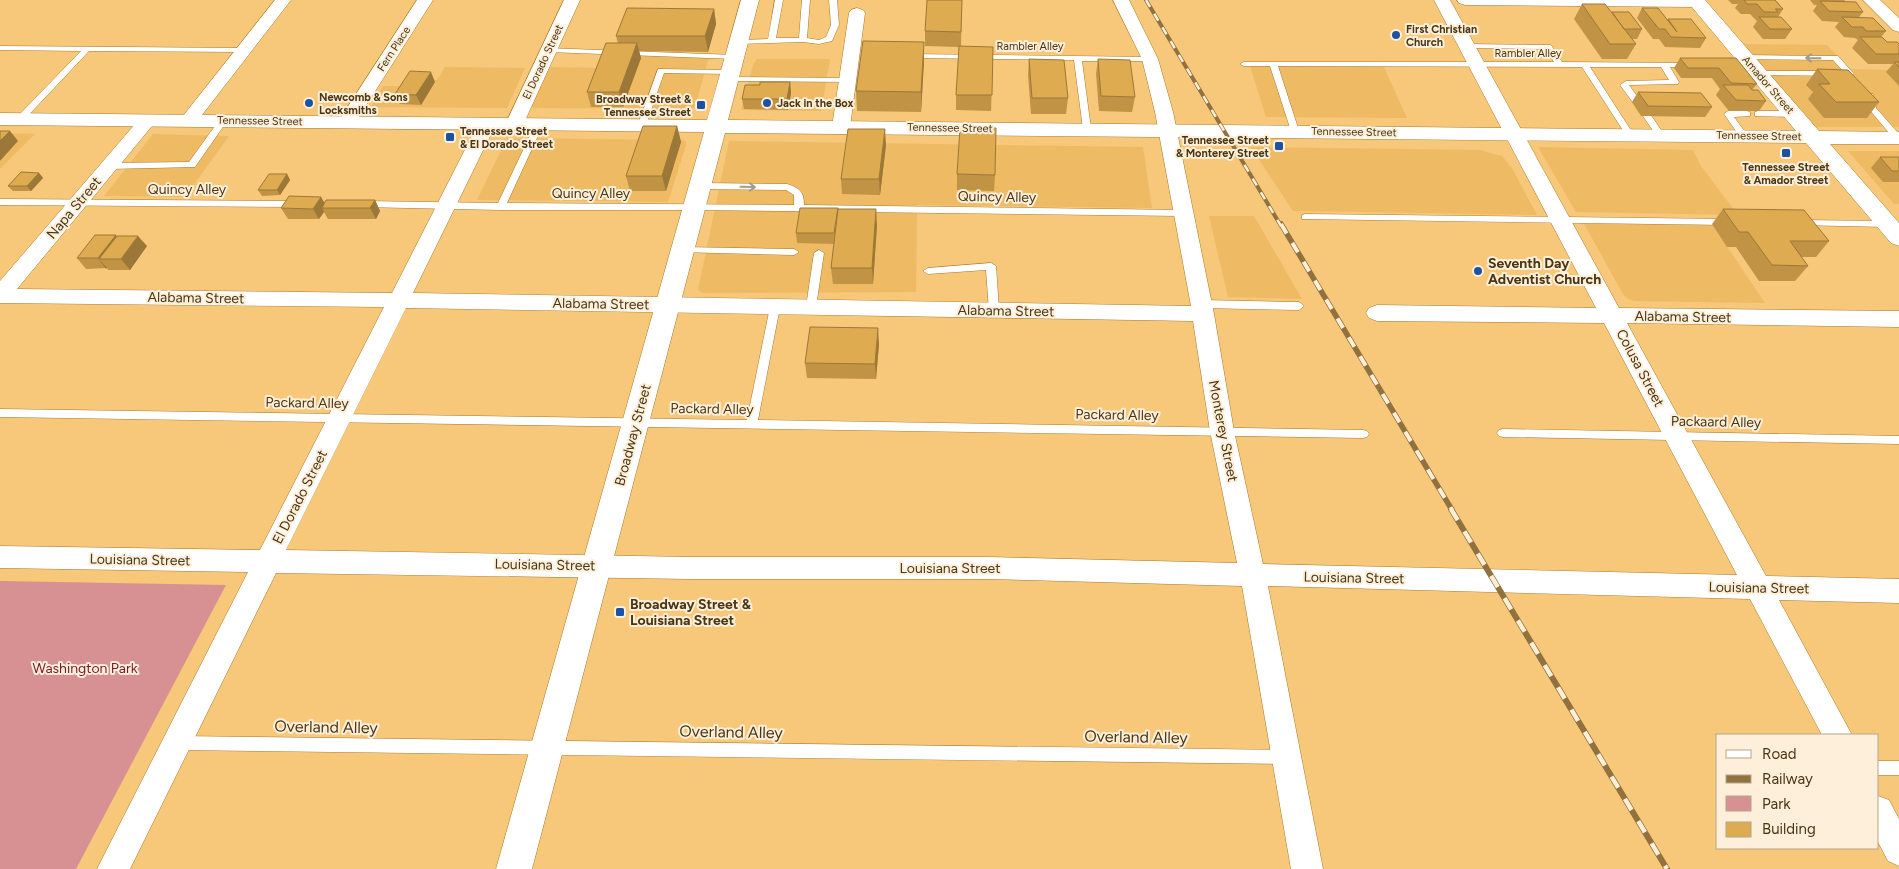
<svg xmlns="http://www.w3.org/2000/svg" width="1899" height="869" viewBox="0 0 1899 869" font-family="Figtree,sans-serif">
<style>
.built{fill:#eeba64}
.green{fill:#d79192}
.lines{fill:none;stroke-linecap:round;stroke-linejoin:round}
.lane-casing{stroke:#a77b2a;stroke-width:1}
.street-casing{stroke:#a77b2a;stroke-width:1}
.secondary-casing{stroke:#a77b2a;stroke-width:1}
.lane{fill:#fff;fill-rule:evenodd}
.street{fill:#fff;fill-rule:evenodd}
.secondary{fill:#fff;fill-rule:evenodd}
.rail-far2-casing{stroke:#91723f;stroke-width:4}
.rail-far1-casing{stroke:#91723f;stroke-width:5.5}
.rail-casing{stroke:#91723f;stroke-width:6}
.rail-far2{stroke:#fdefd9;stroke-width:2.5;stroke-dasharray:8;stroke-linecap:butt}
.rail-far1{stroke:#fdefd9;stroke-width:4;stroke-dasharray:11;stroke-linecap:butt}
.rail{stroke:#fdefd9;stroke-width:4.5;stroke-dasharray:13;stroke-linecap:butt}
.wall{fill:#c09345}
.shaded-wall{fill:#9c7838}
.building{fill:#dfab50;stroke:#9c7838}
.oneway{stroke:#a49a8a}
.poi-dot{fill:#1b52a4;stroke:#fdefd9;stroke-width:2}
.labels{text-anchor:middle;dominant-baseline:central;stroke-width:4;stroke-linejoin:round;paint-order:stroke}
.far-poi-label{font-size:11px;font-weight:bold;fill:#493615;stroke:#fdefd9;text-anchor:start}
.far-street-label{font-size:11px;fill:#493615;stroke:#fdefd9}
.street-label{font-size:14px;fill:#493615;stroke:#fdefd9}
.poi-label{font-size:14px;font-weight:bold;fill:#493615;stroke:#fdefd9;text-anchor:start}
.park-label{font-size:14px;fill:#751b26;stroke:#fdefd9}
.near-street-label{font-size:16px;fill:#493615;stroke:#fdefd9}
</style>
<rect width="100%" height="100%" fill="#f7c77a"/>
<path class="built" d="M1743 44 1827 45 1850 69 1899 70V127H1813Z
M608 55 709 57 695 107 691 109 534 108 529 103 547 67 603 68Z
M757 59H830L821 111 741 110 753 65Z
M1383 65 1407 118 1266 117 1250 66Z
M445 67 525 68 507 108 371 107 383 86H406L410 80H437Z
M0 133 35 134 0 169Z
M153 134 229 136 185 197 104 196Z
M507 138 682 140 686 141V145L668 202 477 200Z
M729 141 1143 147 1152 208 917 205 916 292 703 293 698 290Z
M1251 147 1479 150 1502 156 1513 170 1537 215 1293 211Z
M1538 147 1693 150 1701 166 1738 215 1576 212Z
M1848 151H1899V204H1894Z
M1209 216H1254L1302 299 1228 297Z
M1583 222 1712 224 1765 303 1634 301 1628 299 1623 294Z"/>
<path class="green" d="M0 581 226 585 76 869H0Z"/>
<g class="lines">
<defs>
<path id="lane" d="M775 0H783L776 38H799L802 0H810L807 38 819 40 826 37 831 25 829 0H837L839 25 832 41 819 44 803 42 736 44 735 42 739 40 768 39Z
M1464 44 1548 45H1551L1562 62 1689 63 1693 65 1689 67H1670L1679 82 1678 84 1629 85 1641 102 1637 105 1634 104 1620 85 1626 81 1669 80 1661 67H1590L1634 135 1630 138 1626 135 1582 67 1278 66 1299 131 1295 134 1291 131 1270 66H1244L1240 64 1244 62H1554L1546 49 1467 48H1464Z
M0 46 243 48 247 50 243 52 89 51 23 121H17V117L81 51 0 50Z
M545 48 735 55 739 57 735 59 548 52H545Z
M907 54 1150 57 1154 59 1150 61H1082L1091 129 1087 132 1083 129 1074 60 910 58 906 56Z
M1741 55 1835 56H1838L1854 74 1850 76 1758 75 1754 73 1755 71H1843L1833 60 1744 59 1740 57Z
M658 69 730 70 734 72 730 74 664 73 646 125 642 128 639 127 638 125Z
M726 77 848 78 852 80 848 82 729 81H726Z
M1867 94H1873L1876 108 1899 134V140H1895L1868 108 1866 96Z
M1747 111 1750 112V116L1734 117 1748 136 1744 139 1741 138 1724 114 1728 111Z
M1758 111H1793L1797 114 1793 117 1755 116V112Z
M1647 113 1650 114 1664 134V138H1658L1643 116Z
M223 118 227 121 195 167 109 169 105 166 109 163 189 162 220 119Z
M539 122 543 125 507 203 794 205V195L786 190 700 189 695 186 700 183 787 184C800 188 804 192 804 205L1183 210 1188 213 1183 216 694 210H501L362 207 357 204 362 201 498 203 535 125Z
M0 199 299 201 304 204 299 207 0 205Z
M1305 214 1728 219 1733 222 1728 225 1302 219V215Z
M1799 220 1887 221 1892 224 1887 227 1796 225 1794 223Z
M682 247 794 249 799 252 794 255 679 252 677 250 679 248Z
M819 250 824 253 816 307 811 311 806 307 814 253Z
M991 263 996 266 999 310 994 314 989 310 986 270 928 274 923 271 928 268Z
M1201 300 1299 302 1304 306 1299 310 1201 308 1196 304Z
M775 303 780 307 758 420 1363 430 1367 431 1369 434 1367 437 1363 438 0 417V409L747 420 770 307Z
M1503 429 1899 436V444L1503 437 1499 436 1497 433 1499 430Z
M177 736 1285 750 1290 752 1292 757 1290 762 1285 764 177 750 172 748 170 743 172 738Z
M1878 761H1899V775H1878Z"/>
<path id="street" d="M275 0H291L195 124 189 125 183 124 180 120 183 116Z
M417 0H433L353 126 347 127 341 126 338 122Z
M564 0H580L523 125 520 129 514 130 508 129 505 125Z
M1113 0H1129L1158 59 1173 112 1214 314 1234 431 1263 564 1737 575 1604 323 1377 321 1369 318 1366 313 1369 308 1377 305 1596 308 1434 0H1450L1619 308 1899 311V327L1627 323 1766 576 1899 579V603L1779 600 1852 735H1822L1750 599 1268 586 1323 869H1291L1242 586 988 579H691L276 573 130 869H97L248 572 0 568V546L260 550 384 307 0 303V281L142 116 148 115 154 116 157 120 17 289 392 293 478 124 481 120 487 119 493 120 496 124 413 293 1191 306 1155 112 1142 59ZM406 308 1193 321 1210 431 1237 563 988 557H691L286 550Z
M1457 0H1704L1705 2 1703 5 1697 7 1465 5 1459 3Z
M1863 0H1880L1899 18V32L1893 30Z
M857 8 863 10 865 13 850 127 847 131 841 132 835 131 832 127 849 13 851 10Z
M1878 796 1889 800 1899 819V866L1888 861 1878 842Z"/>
<path id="secondary" d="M741 0H759L728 120 1796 131 1686 0H1705L1819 131 1899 132V144H1830L1899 223V246L1891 243 1806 143 725 133 532 869H496L704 132 0 125V113L707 120Z"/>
</defs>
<use href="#lane" class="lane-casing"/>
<use href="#street" class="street-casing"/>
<use href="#secondary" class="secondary-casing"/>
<use href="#lane" class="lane"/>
<use href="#street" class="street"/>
<use href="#secondary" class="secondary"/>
<defs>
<path id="rail-far2" d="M1146 0 1281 226"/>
<path id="rail-far1" d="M1281 224 1452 510"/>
<path id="rail" d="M1451 509 1667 869"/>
</defs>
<use href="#rail-far2" class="rail-far2-casing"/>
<use href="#rail-far1" class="rail-far1-casing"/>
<use href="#rail" class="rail-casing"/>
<use href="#rail-far2" class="rail-far2"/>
<use href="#rail-far1" class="rail-far1"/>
<use href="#rail" class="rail"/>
</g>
<path class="wall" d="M962 0 961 47H993L991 111 956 110V95L959 47 925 46V31Z
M1728 0H1775L1783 9 1778 17 1792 29 1785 39H1763L1753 27 1757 21 1750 14H1741L1735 8 1738 4H1732Z
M1810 0H1845L1844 2 1863 12 1859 17 1886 31 1881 37 1887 42 1899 44V86L1886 72 1893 64H1868L1852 48 1858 40 1855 38 1844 37 1835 27 1839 22 1822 21 1813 11 1817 5H1814Z
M1582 4 1611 13 1612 12 1642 29 1637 39H1631L1636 44 1627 59H1602L1574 19Z
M1642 8 1667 20 1668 19 1706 38 1700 48 1665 47 1659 39H1653L1637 18Z
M714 9 716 24 708 52 639 51 641 58 623 107H591L587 92 618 43 616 36Z
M924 42V61L921 112 857 111 856 91Z
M1680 58H1736L1757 84 1752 90 1766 101 1759 111H1729L1716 95 1720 89 1712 78H1681L1674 68Z
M1029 59 1068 98 1066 114H1031L1028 75Z
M1098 59 1135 97 1132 112 1099 111 1096 74Z
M1817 69 1879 102 1867 118H1824L1808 99 1813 92 1806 85Z
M435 82 421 105 400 104 395 94Z
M790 82 791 93 788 110 744 109 742 99 760 85Z
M1638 92 1712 107 1705 117 1641 116 1632 102Z
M677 126 681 142 666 191H630L626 176Z
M886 145 880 195 842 194 841 179Z
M1880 157H1899V182H1883L1871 168Z
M39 173 43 178 31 191H13L8 186Z
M287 174 290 180 280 195 262 196 258 190Z
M957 174 995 175 994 191 957 190Z
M321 197 324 204 375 200 380 211 376 219H328L324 212 319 219H288L281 208Z
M1723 209 1829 241 1816 257H1801L1808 266 1795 281H1759L1736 247H1727L1712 224Z
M838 211 877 225 873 284H833L831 268 834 244 797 243 796 233Z
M117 236 147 246 130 270H108L107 268 86 269 77 258Z
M879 344 876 379 807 378 805 363Z"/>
<path class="shaded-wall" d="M714 9 716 24 708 52 705 36Z
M924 42V61L921 112V92Z
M637 43 641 58 623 107 619 92Z
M431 72 435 82 421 105 416 95Z
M790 82 791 93 788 110 787 99Z
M677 126 681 142 666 191 662 176Z
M885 129 886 145 880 195 879 179Z
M10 131 18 141 0 161V141Z
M39 173 43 178 31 191 27 186Z
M287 174 290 180 280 195 277 190Z
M321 197 327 207 322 208 324 212 319 219 313 209Z
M375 200 380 211 376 219 370 208Z
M876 209 877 225 873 284 872 268Z
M116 235 124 245 99 259 107 268 106 269 98 258Z
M138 236 147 246 130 270 121 259Z
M878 328 879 344 876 379 875 364Z"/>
<path class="building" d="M927 0H962L961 32 925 31Z
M1744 0H1775L1783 9H1775L1778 12H1764L1757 4H1747Z
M1820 1 1856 2 1863 12 1829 11Z
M1582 4H1605L1636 44H1610Z
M627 8 714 9 705 36H616Z
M1642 8H1658L1677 32 1668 19H1691L1706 38 1671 37 1665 29H1659Z
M1612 12H1629L1642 29H1624Z
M1759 17H1781L1792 29H1770Z
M1842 17 1873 18 1886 31H1866L1863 27H1852Z
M1860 37H1882L1887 42H1897L1899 44V54H1876Z
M863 41 924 42 921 92 856 91Z
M606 43H637L619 92H587Z
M959 46 993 47 992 95H956Z
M1680 58H1736L1757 84 1731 83 1719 68H1688Z
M1029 59 1064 60 1068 98H1032Z
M1098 59 1130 60 1135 97 1101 96Z
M1894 62H1899V67Z
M1817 69 1848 70 1879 102H1836L1819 84H1830Z
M410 71 431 72 416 95 395 94Z
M760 82H790L787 99H742L745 85H760Z
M1723 85H1748L1752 90H1758L1766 101 1736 100Z
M1638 92 1701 93 1712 107 1648 106Z
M643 126H677L662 176H626Z
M960 128H996L995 175 957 174Z
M848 129H885L879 179H841Z
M0 131H10L0 141Z
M1880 157H1899V171H1892Z
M21 172 39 173 27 186H8Z
M269 174H287L277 190H258Z
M289 196 321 197 313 209 281 208Z
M326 200H375L370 208H322Z
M800 208H838L834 233H796Z
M838 209H876L872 268H831Z
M1723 209 1804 210 1829 241H1790L1808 266 1772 265 1748 232H1739Z
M95 235H116L98 258H77Z
M117 236H138L121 259H99Z
M810 327 878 328 875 364 805 363Z"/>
<defs><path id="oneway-shaft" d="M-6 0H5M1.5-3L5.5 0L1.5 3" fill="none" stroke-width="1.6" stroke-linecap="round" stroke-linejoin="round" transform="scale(1.25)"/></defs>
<g class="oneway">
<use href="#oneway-shaft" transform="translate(1813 58) rotate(-179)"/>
<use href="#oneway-shaft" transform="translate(748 187) rotate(1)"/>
</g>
<g class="poi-dot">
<circle cx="1396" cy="35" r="5"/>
<circle cx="309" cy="103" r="5"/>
<circle cx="767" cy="103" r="5"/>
<rect x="696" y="100" width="10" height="10" rx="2.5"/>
<rect x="445" y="132" width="10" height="10" rx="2.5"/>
<rect x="1274" y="141" width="10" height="10" rx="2.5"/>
<rect x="1781" y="148" width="10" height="10" rx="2.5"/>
<circle cx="1478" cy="271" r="5"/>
<rect x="615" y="607" width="10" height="10" rx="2.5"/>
</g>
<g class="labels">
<g class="far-poi-label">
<text x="1406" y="29">First Christian<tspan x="1406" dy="13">Church</tspan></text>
<text x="319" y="97">Newcomb &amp; Sons<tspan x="319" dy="13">Locksmiths</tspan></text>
<text x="691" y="99" text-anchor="end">Broadway Street &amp;<tspan x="691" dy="13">Tennessee Street</tspan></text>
<text x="777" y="103">Jack in the Box</text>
<text x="460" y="131">Tennessee Street<tspan x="460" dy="13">&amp; El Dorado Street</tspan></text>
<text x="1269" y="140" text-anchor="end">Tennessee Street<tspan x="1269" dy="13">&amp; Monterey Street</tspan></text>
<text x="1786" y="167" text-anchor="middle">Tennessee Street<tspan x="1786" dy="13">&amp; Amador Street</tspan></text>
</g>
<g class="far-street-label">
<text x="1030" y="46">Rambler Alley</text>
<text transform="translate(394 49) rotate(-57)">Fern Place</text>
<text x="1528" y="53">Rambler Alley</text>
<text transform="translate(543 62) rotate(-65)">El Dorado Street</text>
<text transform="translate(1768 85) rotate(49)">Amador Street</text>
<text transform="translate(260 121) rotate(1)">Tennessee Street</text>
<text transform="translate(950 128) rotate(1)">Tennessee Street</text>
<text transform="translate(1354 132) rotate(1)">Tennessee Street</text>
<text transform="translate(1759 136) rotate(1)">Tennessee Street</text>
</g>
<g class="street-label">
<text x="187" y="189">Quincy Alley</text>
<text x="591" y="193">Quincy Alley</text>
<text transform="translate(997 197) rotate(1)">Quincy Alley</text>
<text transform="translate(74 208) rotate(-50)">Napa Street</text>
<text transform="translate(196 298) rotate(1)">Alabama Street</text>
<text transform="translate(601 304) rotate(1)">Alabama Street</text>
<text transform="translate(1006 311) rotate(1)">Alabama Street</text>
<text transform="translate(1683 317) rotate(1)">Alabama Street</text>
<text transform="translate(1640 368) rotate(62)">Colusa Street</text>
<text transform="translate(307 403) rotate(1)">Packard Alley</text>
<text transform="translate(712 409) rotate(1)">Packard Alley</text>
<text transform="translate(1117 415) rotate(1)">Packard Alley</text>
<text transform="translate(1716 422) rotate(1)">Packaard Alley</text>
<text transform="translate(1223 431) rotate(79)">Monterey Street</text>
<text transform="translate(633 435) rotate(-75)">Broadway Street</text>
<text transform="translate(300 497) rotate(-63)">El Dorado Street</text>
<text transform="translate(140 560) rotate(1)">Louisiana Street</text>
<text transform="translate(545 565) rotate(1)">Louisiana Street</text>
<text x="950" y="568">Louisiana Street</text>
<text transform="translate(1354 578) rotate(1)">Louisiana Street</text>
<text transform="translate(1759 588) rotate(1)">Louisiana Street</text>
</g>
<g class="poi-label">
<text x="1488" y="263">Seventh Day<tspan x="1488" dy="16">Adventist Church</tspan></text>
<text x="630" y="604">Broadway Street &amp;<tspan x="630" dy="16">Louisiana Street</tspan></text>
</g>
<g class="park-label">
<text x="85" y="668">Washington Park</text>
</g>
<g class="near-street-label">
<text transform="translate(326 727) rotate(1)">Overland Alley</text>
<text transform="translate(731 732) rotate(1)">Overland Alley</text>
<text transform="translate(1136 737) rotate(1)">Overland Alley</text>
</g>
</g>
<rect x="1716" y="734" width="162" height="115" fill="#fdefd9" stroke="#b5a58b"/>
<rect x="1726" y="750" width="25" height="8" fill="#ffffff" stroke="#b5a58b"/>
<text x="1762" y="759" font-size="15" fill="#493615">Road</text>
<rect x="1726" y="775" width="25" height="8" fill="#91723f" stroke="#b5a58b"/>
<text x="1762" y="784" font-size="15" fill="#493615">Railway</text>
<rect x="1726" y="796" width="25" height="15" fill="#d79192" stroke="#b5a58b"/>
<text x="1762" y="809" font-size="15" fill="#493615">Park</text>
<rect x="1726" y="822" width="25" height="15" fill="#dfab50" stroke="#b5a58b"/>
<text x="1762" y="834" font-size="15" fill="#493615">Building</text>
</svg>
